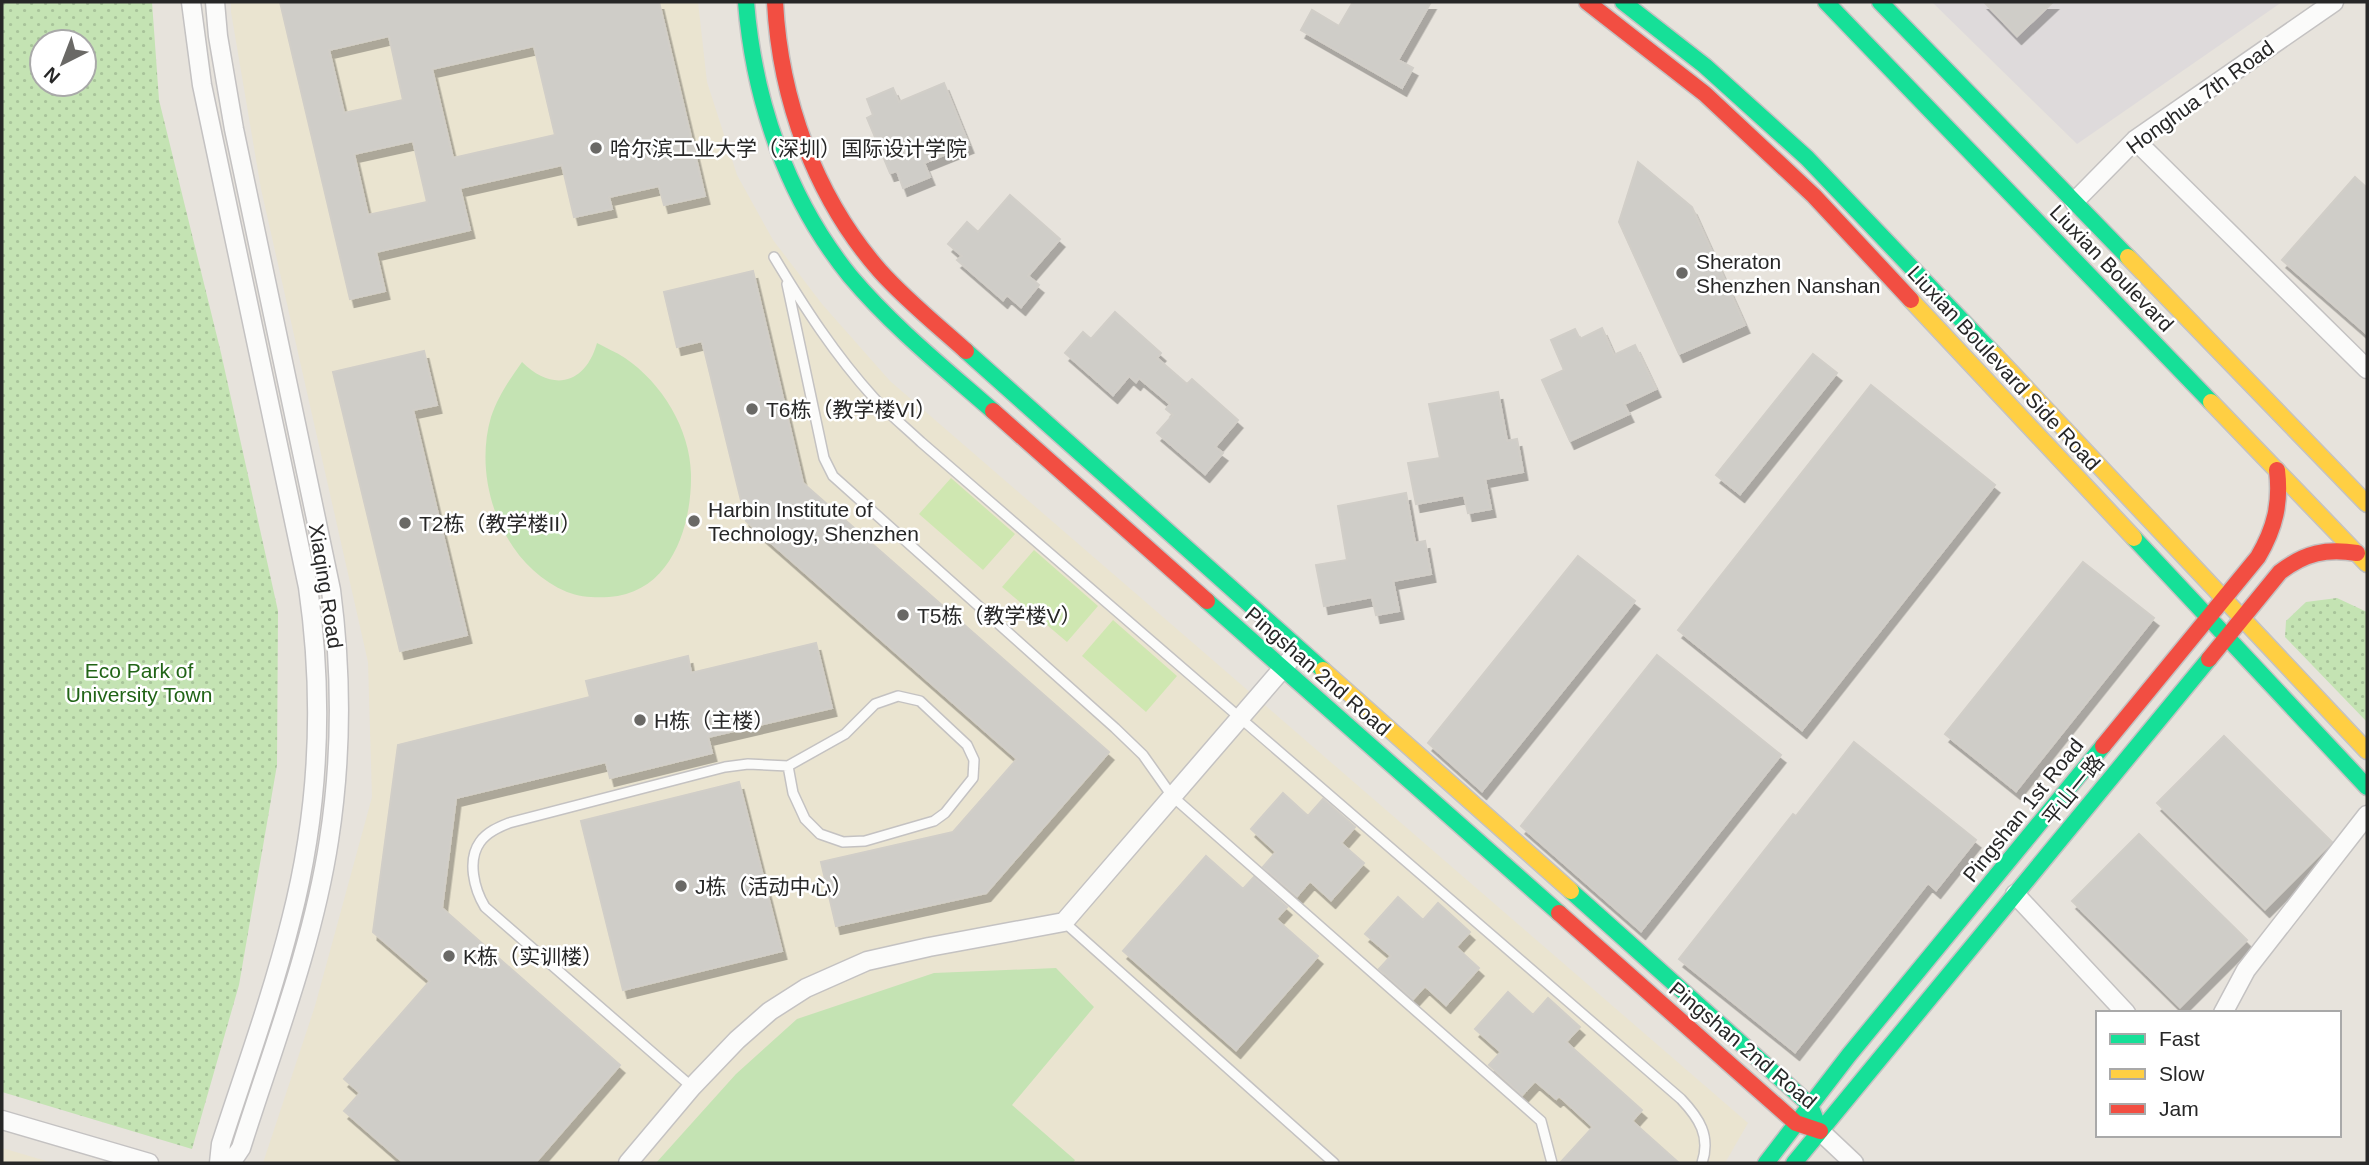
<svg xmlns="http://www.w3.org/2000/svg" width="2369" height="1165" viewBox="0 0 2369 1165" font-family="Arial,'Noto Sans SC',sans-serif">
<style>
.industrial{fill:#dedadb}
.education{fill:#eae4d0}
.grass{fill:#c4e3b3}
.park{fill:url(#park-dots);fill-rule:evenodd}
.pitch{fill:#cfe7b1}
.building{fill:#cfcdc8;stroke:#d1cec8;stroke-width:2;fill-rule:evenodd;filter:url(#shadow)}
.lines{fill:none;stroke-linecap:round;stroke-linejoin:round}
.lane-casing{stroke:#c4c2c2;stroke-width:12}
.street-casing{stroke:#c4c2c2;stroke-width:21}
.fast-casing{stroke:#c4c2c2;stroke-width:19}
.slow-casing{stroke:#c4c2c2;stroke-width:19}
.jam-casing{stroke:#c4c2c2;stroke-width:19}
.lane{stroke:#fbfbfa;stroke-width:9}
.street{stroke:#fbfbfa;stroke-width:18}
.fast{stroke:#16e098;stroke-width:16}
.slow{stroke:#ffcf43;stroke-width:16}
.jam{stroke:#f24e42;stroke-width:16}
.poi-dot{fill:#6a6966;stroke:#fff;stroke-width:2.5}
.labels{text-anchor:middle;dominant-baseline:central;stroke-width:5;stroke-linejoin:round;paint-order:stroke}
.street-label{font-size:21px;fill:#272727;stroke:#fff}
.poi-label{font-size:21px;fill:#272727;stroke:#fff;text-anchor:start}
.park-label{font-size:21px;fill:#216417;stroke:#fff}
</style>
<defs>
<pattern id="park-dots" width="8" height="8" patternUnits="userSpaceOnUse" patternTransform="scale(1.75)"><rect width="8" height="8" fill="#c4e3b3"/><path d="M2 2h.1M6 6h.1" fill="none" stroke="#a8c39a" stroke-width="1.8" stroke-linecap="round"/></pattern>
<filter id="shadow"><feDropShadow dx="4.5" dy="8" stdDeviation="0" flood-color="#0004"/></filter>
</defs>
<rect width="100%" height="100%" fill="#e7e3dc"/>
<path class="industrial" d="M1932 2H2282L2077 144Z"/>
<path class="education" d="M231 2H698L707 82 737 175 773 240 822 304 890 381 1748 1123 1725 1163H263L315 1006 372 797 368 662 261 189 231 12Z
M2 1148 53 1163H2Z"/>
<path class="grass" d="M597 343C606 348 616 352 625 358 662 383 690 429 691 474 692 526 671 593 609 597 595 598 580 597 567 592 503 565 472 482 491 417 498 396 510 379 522 362 552 392 585 385 597 343Z
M1056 968 1094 1007 1012 1105 1075 1160 1073 1163H656L736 1074 797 1019 934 973Z"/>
<path class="park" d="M2 2H152L159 100 221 353 278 611 277 765 239 985 192 1149 2 1092ZM42 42H84V84H42Z
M2337 598 2367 612V722L2285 637 2286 621 2306 602Z"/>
<path class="pitch" d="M951 478 1015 534 983 570 919 514Z
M1034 550 1098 606 1067 642 1002 587Z
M1113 620 1177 676 1146 712 1082 656Z"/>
<path class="building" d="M280 2H659L705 196 664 205 659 186 609 197 612 209 574 217 562 165 460 188 470 230 376 252 385 291 350 299ZM389 36 403 100 344 113 329 50ZM534 46 555 135 453 158 432 69ZM413 141 427 202 368 215 354 154Z
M1353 2H1431L1398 60 1413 68 1402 88 1301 30 1312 10 1339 26Z
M1984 2H2053L2017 36Z
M944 83 969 145 924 163 930 177 903 188 897 171 890 173 867 118 873 115 867 99 893 88 899 102Z
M1638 162 1692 207 1745 325 1679 354 1619 222Z
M2355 177 2367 188V334L2282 260Z
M1010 195 1060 239 1028 276 1039 285 1021 307 1007 295 1003 300 957 260 962 256 948 244 967 222 978 232Z
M753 271 803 483 1109 752 986 893 836 926 821 862 953 832 1017 759 746 521 702 341 677 347 664 292Z
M1115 312 1161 353 1157 358 1187 384 1192 379 1238 420 1215 447 1223 453 1205 474 1157 433 1173 415 1166 409 1170 404 1139 378 1136 382 1129 376 1113 395 1065 353 1083 332 1091 339Z
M1602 328 1614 355 1635 345 1656 389 1624 404 1629 414 1570 441 1542 380 1564 370 1551 340 1575 329 1580 339Z
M424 351 437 405 413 410 467 635 400 651 333 372Z
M1813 354 1837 373 1740 494 1716 475Z
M1871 385 1995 485 1802 730 1678 630Z
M1498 392 1507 441 1517 439 1523 472 1485 479 1491 509 1468 513 1464 495 1416 504 1408 463 1440 458 1429 404Z
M1406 493 1415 543 1425 541 1431 574 1393 581 1399 611 1376 615 1372 597 1324 606 1316 565 1347 560 1338 506Z
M1578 556 1635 601 1482 791 1428 743Z
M2083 562 2154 618 2016 791 1945 734Z
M816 643 832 708 708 737 712 753 610 778 606 762 456 798 442 908 620 1065 535 1163H404L344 1111 360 1093 344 1079 430 981 373 932 398 745 590 697 586 681 688 656 691 673Z
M1657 655 1781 755 1641 931 1521 826Z
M2224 736 2332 842 2265 909 2157 803Z
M1854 742 1976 840 1936 890 1928 883 1795 1052 1679 959 1793 814 1796 816Z
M739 782 782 951 623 990 581 821Z
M1283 793 1308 816 1323 799 1355 827 1341 843 1364 863 1331 900 1310 881 1297 896 1263 867 1276 852 1251 829Z
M2139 834 2247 940 2180 1007 2072 901Z
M1206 856 1243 889 1254 877 1287 907 1276 919 1318 956 1236 1050 1123 951Z
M1398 897 1423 920 1438 903 1470 932 1456 947 1479 968 1446 1005 1425 986 1413 999 1379 969 1391 956 1365 934Z
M1508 992 1533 1015 1548 998 1580 1027 1566 1042 1642 1110 1632 1121 1679 1163H1560L1593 1127 1559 1096 1556 1099 1535 1081 1522 1095 1489 1065 1501 1052 1475 1029Z"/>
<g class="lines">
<defs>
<path id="lane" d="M774 257C804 307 835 355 874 398 888 413 905 427 921 442L1681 1099C1699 1118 1711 1136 1702 1163
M787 284 824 458 833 476 1115 728 1143 755 1172 796 1541 1121 1552 1163
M1064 922 1334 1163
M692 1087 485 907C474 889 467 860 480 842 487 832 499 827 509 823L725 767 748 764 788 766 845 734 875 704 898 696 920 701 967 745 974 760 973 778 945 813 934 821 865 841 843 842 820 834 805 819 793 793 788 766"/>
<path id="street" d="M191 2 202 85 308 587C324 698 319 811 291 920 272 996 245 1070 221 1144L219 1163
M215 2 218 36 234 129 331 590C342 674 342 756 329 840 313 945 273 1047 241 1148L231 1163
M2135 140 2367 369
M2074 202 2135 140 2334 2
M2015 894 2126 1013
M2223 1013 2246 970 2367 815
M2 1120 149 1163
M1820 1131 1854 1163
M628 1163 692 1087 737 1040 770 1011 806 988 867 961 929 947 1064 922 1290 660"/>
<path id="fast" d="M746 2C754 101 787 198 850 276 892 326 944 368 993 411
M1623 2 1705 66 1807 158 1993 353
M1826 2 2211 402
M1880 2 2128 257
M966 351 1323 670
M2134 538 2367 787
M1207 601 1559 913
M1571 891 1810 1105 1820 1131
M1766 1163 1849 1055 2103 746
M1794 1163 2209 659"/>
<path id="slow" d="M2128 257 2367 504
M1911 300 2134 538
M1993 353 2367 751
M2211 402 2367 564
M1323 670 1571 891"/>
<path id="jam" d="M775 2C780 99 815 197 880 271 906 300 937 325 966 351
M1587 2 1705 94 1814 196 1911 300
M993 411 1207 601
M2209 659 2280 572C2305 553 2326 548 2357 553
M2103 746 2258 557C2275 528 2281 503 2277 470
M1559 913 1796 1123 1820 1131"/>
</defs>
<use href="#lane" class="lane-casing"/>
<use href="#street" class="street-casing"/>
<use href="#fast" class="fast-casing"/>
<use href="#slow" class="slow-casing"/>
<use href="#jam" class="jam-casing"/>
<use href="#lane" class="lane"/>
<use href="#street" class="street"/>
<use href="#fast" class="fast"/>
<use href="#slow" class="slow"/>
<use href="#jam" class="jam"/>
</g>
<g class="poi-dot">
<circle cx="596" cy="148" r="7"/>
<circle cx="1682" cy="273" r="7"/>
<circle cx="752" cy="409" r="7"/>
<circle cx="694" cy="521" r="7"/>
<circle cx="405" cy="523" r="7"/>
<circle cx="903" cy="615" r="7"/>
<circle cx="640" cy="720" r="7"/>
<circle cx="681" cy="886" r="7"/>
<circle cx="449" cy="956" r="7"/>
</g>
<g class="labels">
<g class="street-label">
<text transform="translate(2200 97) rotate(-36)">Honghua 7th Road</text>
<text transform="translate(2112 268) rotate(46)">Liuxian Boulevard</text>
<text transform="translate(2004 368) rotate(47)">Liuxian Boulevard Side Road</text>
<text transform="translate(326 586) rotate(81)">Xiaqing Road</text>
<text transform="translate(1318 671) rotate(41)">Pingshan 2nd Road</text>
<text transform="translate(2073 790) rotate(-51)">平山一路</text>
<text transform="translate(2023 810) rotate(-51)">Pingshan 1st Road</text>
<text transform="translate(1743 1045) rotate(40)">Pingshan 2nd Road</text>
</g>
<g class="poi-label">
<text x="610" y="148">哈尔滨工业大学（深圳）国际设计学院</text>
<text x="1696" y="261">Sheraton<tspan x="1696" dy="24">Shenzhen Nanshan</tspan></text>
<text x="766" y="409">T6栋（教学楼VI）</text>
<text x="708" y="509">Harbin Institute of<tspan x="708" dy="24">Technology, Shenzhen</tspan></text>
<text x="419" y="523">T2栋（教学楼II）</text>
<text x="917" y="615">T5栋（教学楼V）</text>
<text x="654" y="720">H栋（主楼）</text>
<text x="695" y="886">J栋（活动中心）</text>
<text x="463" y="956">K栋（实训楼）</text>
</g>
<g class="park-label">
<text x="139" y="670">Eco Park of<tspan x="139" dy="24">University Town</tspan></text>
</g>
</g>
<rect width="2369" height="1165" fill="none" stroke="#272727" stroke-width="7"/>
<rect x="2096" y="1011" width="245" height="126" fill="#ffffff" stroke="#a9a9a9" stroke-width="2"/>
<rect x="2110" y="1034" width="35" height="10" fill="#16e098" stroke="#a9a9a9" stroke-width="2"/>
<text x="2159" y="1046" font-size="21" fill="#272727">Fast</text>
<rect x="2110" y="1069" width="35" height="10" fill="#ffcf43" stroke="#a9a9a9" stroke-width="2"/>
<text x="2159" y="1081" font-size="21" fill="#272727">Slow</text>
<rect x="2110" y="1104" width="35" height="10" fill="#f24e42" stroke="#a9a9a9" stroke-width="2"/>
<text x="2159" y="1116" font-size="21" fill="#272727">Jam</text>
<g transform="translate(63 63) rotate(222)"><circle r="33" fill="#ffffff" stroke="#a9a9a9" stroke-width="2"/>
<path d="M0-5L12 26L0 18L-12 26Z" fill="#6a6966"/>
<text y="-10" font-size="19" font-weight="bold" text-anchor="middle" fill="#272727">N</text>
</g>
</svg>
